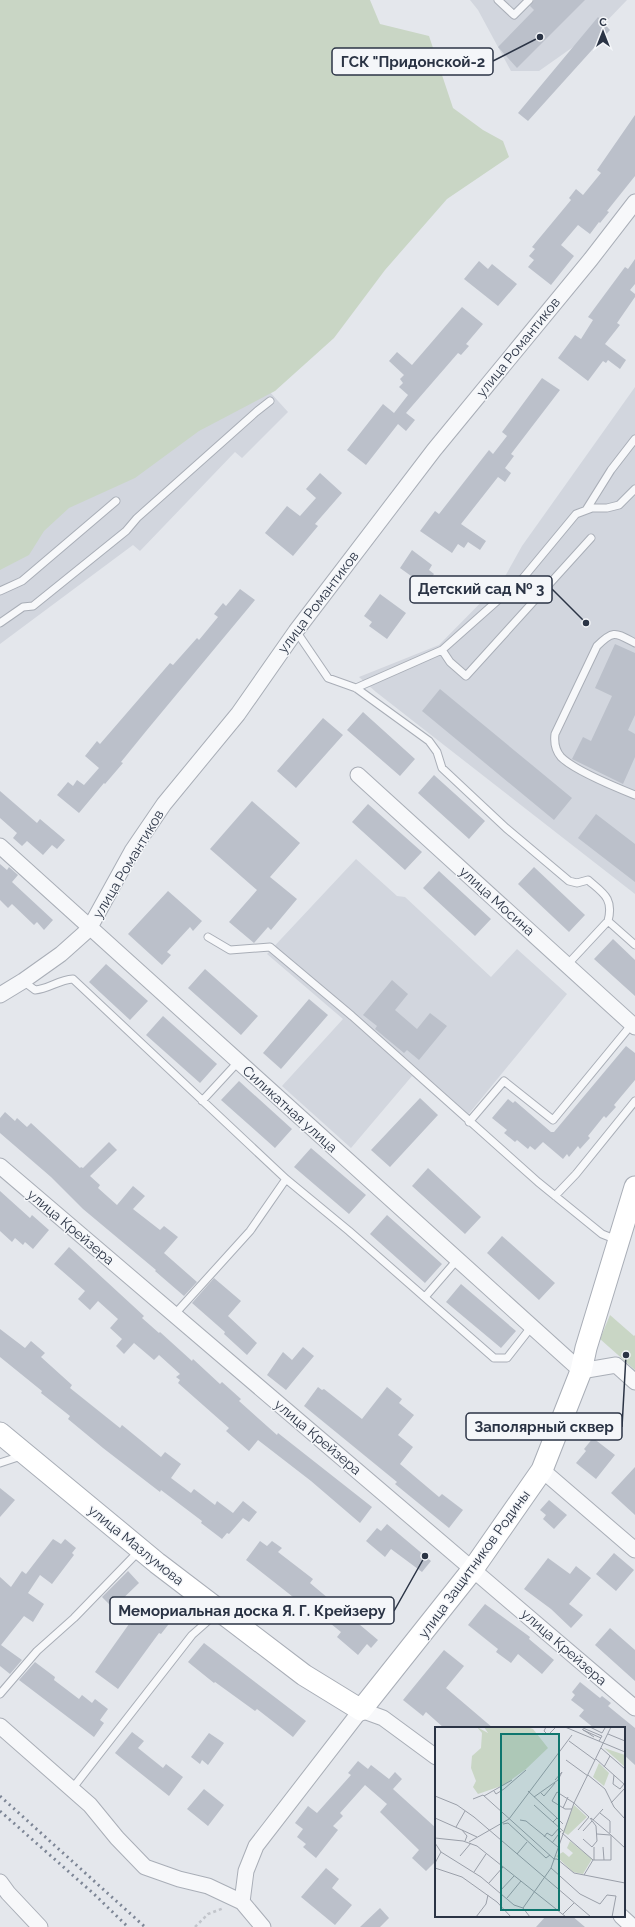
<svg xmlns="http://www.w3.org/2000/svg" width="635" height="1927" viewBox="0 0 635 1927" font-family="Raleway,sans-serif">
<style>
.built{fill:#d2d6de}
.green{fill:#c9d6c5}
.building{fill:#bbc0ca}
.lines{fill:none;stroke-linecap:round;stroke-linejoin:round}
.lane-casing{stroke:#a9aeb7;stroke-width:9}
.street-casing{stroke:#a9aeb7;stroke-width:17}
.secondary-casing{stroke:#a9aeb7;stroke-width:23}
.path{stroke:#c2c5cb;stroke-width:2.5;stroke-dasharray:3 3;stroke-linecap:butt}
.lane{stroke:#f7f8fa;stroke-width:7}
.street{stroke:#f7f8fa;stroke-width:15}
.secondary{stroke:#fff;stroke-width:21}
.rail{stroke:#7d8696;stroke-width:3;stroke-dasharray:2 4;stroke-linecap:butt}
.labels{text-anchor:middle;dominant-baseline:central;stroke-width:3;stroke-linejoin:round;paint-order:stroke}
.street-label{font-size:14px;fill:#2b3445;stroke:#f4f6f9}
.inset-road{fill:none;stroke:#9a9fa9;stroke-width:1}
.view{fill:#0f766e;fill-opacity:0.15;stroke:#0f766e;stroke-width:2}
.inset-edge{fill:none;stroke:#2b3445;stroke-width:2}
.leader{fill:none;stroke:#2b3445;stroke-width:1.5}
.callout-dot{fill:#2b3445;stroke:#f4f6f9;stroke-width:1.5}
.callout{fill:#f4f6f9;stroke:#2b3445;stroke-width:1.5}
.callout-label{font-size:15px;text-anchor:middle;font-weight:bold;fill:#2b3445}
</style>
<rect width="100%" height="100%" fill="#e4e7ec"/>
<path class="built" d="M470 0H627L600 28 539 71H511L478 10Z
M635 387V894L376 692 359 677 439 645 503 580 522 546Z
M269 391 288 412 242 458 235 452 140 551 133 545 0 644V566L75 495Z
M356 859 397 896 405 897 491 977 517 949 567 994 463 1121 412 1076 351 1148 282 1086 343 1019 267 954Z"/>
<path class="green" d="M0 0H370L380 24 429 36 453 108 483 130 503 141 509 157 447 199 385 270 334 338 275 391 199 431 135 478 69 508 44 531 29 555 0 570Z
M610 1315 634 1336 635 1335V1370L600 1339Z"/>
<path class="building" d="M534 0H585L517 68 498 47 534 10 530 6Z
M598 17 610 30 528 121 518 113Z
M635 115V176L607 211 609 212 600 223 599 222 590 234 578 225 561 245 574 256 551 285 528 267 534 260 529 256 535 249 532 247 571 200 569 198 576 189 583 195 601 173 597 170Z
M635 259V284L630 290 635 294V297L617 323 620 325 605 344 626 360 620 369 608 360 606 363 603 361 588 381 558 358 575 335 581 339 593 320 588 317 625 267 628 269Z
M479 261 488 269 492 264 517 284 498 306 464 279Z
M462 307 483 324 466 344 469 346 461 355 458 353 406 413 415 420 406 431 398 424 366 465 347 450 383 404 394 413 408 395 399 387 403 383 400 379 404 375 389 361 397 352 412 365Z
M542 378 560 390 511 454 514 456 505 468 511 473 505 482 498 477 461 524 486 541 480 550 468 542 464 548 458 544 452 553 420 531 435 511 439 514 489 450 493 454 507 436 502 432Z
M320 473 342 493 315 524 318 526 293 556 265 533 287 506 300 516 316 498 306 489Z
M412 550 432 565 429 570 434 574 425 586 400 568Z
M240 589 255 600 147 730 121 762 123 763 105 784 104 783 79 813 57 795 68 782 73 786 77 780 84 785 99 768 85 756 97 741 100 744 170 663 173 665 197 638 199 640 218 617 214 614 223 603 226 606Z
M380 594 406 613 387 639 369 626 372 622 364 616Z
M615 644 635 653V715L628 730 635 734V757L623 784 572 759 583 737 591 741 612 696 595 688Z
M440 689 572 798 554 820 422 711Z
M363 712 415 759 400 776 347 730Z
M323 718 343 735 296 788 277 771Z
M434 775 485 821 469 839 418 793Z
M0 791 37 823 40 819 65 840 57 849 52 845 43 855 27 841 22 846 13 838 17 833 0 818Z
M252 801 300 843 270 877 297 899 271 930 268 927 254 943 229 922 257 890 210 849Z
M368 804 422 852 405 870 352 822Z
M596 814 635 844V882L578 838Z
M0 864 7 870 9 867 18 875 12 882 53 920 44 930 37 922 34 925 12 904 8 908 0 900Z
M534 867 585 915 569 932 518 884Z
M439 871 491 919 475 936 423 888Z
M168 891 202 921 193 931 190 927 167 952 171 955 162 965 128 934Z
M613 939 635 960V996L594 959Z
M106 964 148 1001 130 1020 89 982Z
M205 969 258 1016 241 1035 188 988Z
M392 980 408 994 395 1010 417 1029 430 1013 447 1026 419 1060 407 1050 404 1053 375 1029 377 1026 363 1015Z
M309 999 328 1015 281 1069 263 1053Z
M163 1016 217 1064 200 1083 146 1035Z
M626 1046 635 1053V1080L614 1105 616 1107 606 1118 604 1116 588 1136 590 1138 580 1149 578 1146 569 1157 567 1154 563 1159 543 1142 535 1150 530 1146 528 1149 517 1140 515 1142 504 1133 507 1130 492 1118 508 1099 513 1103 515 1101 551 1132H554Z
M239 1081 292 1129 275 1148 221 1100Z
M420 1098 438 1115 390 1167 371 1150Z
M5 1112 15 1121 17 1118 27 1127 31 1123 80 1168 81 1167 83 1168 109 1142 117 1150 90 1176 100 1185 98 1188 117 1205 133 1186 145 1196 133 1209 160 1230 164 1226 178 1237 164 1253 197 1282 184 1296 155 1271 156 1270 83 1209 51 1177 0 1133V1118Z
M311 1148 366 1195 349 1214 294 1167Z
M428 1168 481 1217 465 1234 412 1186Z
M0 1191 30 1218 32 1215 49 1230 33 1249 25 1242 23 1245 15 1238 12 1242 0 1231Z
M387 1215 442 1264 425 1283 370 1234Z
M502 1236 555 1283 539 1300 487 1253Z
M69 1247 144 1316 142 1318 159 1333 160 1332 192 1361 193 1359 220 1384 222 1382 241 1399 239 1401 277 1435 278 1433 372 1507 360 1523 311 1481 258 1440 249 1451 226 1431 229 1428 178 1383 180 1380 176 1377 180 1374 159 1355 154 1360 134 1343 124 1354 116 1346 122 1339 110 1328 118 1319 98 1301 90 1310 78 1299 85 1291 54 1264Z
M214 1278 241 1301 228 1316 257 1343 247 1355 224 1334 225 1332 192 1303Z
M461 1284 516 1331 501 1348 446 1302Z
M0 1329 25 1348 31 1341 45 1353 41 1357 72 1385 70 1388 120 1428 122 1425 161 1457 165 1452 181 1464 171 1478 191 1493 194 1489 215 1505 217 1501 233 1513 243 1501 257 1512 249 1522 243 1518 229 1534 227 1533 222 1539 201 1523 202 1521 161 1490 160 1492 103 1448 68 1419 70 1416 41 1393 42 1391 0 1357Z
M303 1347 314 1356 286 1390 267 1375 283 1352 292 1360Z
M318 1387 322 1390 324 1389 362 1419 387 1387 402 1399 399 1403 414 1415 398 1435 413 1447 400 1464 439 1497 442 1494 463 1510 449 1528 395 1484 397 1482 304 1406Z
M593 1438 615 1455 596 1479 576 1463 586 1451 584 1449Z
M635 1467V1515L611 1493Z
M0 1488 15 1500 0 1517Z
M549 1500 567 1515 554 1529 543 1519 546 1515 540 1510Z
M387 1524 431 1561 422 1572 391 1549 385 1557 366 1541 377 1528 381 1531Z
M53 1539 61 1544 65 1539 76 1548 72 1553 74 1555 52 1584 40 1575 28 1593 44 1604 33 1622 24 1616 1 1645 22 1660 10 1674 0 1666V1577L11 1587 22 1571 26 1574Z
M260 1541 267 1546 272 1541 282 1548 278 1552 313 1579 310 1583 378 1640 371 1648 367 1644 358 1655 337 1637 341 1632 315 1611 308 1620 297 1611 302 1604 246 1560Z
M614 1553 634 1570 616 1591 596 1574Z
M548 1558 570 1574 576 1566 591 1578 569 1604 583 1615 571 1628 551 1609 524 1589Z
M128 1571 139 1583 113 1608 102 1597Z
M151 1598 175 1616 161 1634 159 1633 118 1689 95 1672 129 1624 130 1625Z
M485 1604 530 1637 529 1639 554 1660 542 1674 518 1654 511 1663 496 1652 498 1649 468 1625Z
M610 1628 635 1650V1681L595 1645Z
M204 1643 306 1721 293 1737 257 1709 255 1711 215 1682 214 1683 188 1662Z
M444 1650 464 1666 446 1688 493 1728H444L426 1712 423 1716 403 1700Z
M35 1662 55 1677 54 1680 79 1699 82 1695 92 1703 95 1699 108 1709 100 1720 104 1723 94 1737 19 1680Z
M580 1682 600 1698 602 1696 611 1703 608 1706 635 1728V1765L624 1755V1728H594L579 1716 584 1710 571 1700 575 1695 572 1692Z
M132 1732 144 1741 138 1748 163 1768 166 1764 183 1777 169 1796 115 1753Z
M209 1733 224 1743 208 1765 202 1760 200 1764 191 1757Z
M358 1761 368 1769 371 1765 389 1779 395 1772 402 1779 393 1789 436 1828V1861L426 1871 412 1858 419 1850 380 1812 387 1804 365 1785 340 1813 343 1816 333 1826 338 1830 316 1858 303 1847 306 1844 297 1837 303 1829 295 1823 308 1806 317 1813 351 1775 348 1773Z
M204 1789 224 1805 208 1826 187 1809Z
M326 1868 339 1879 332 1888 352 1905 335 1925 301 1897Z
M380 1908 389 1918 380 1927H360Z
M546 1916H572L585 1927H536Z"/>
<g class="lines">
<defs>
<path id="lane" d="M498 0 514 15 529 0
M586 510 611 470 635 439
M0 591 22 581 116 501
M0 623 23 607 33 606 126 531 137 518 256 412 270 401
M296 631 328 678 356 688 429 741 437 752 442 768 506 828 569 881 577 883 588 880C603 893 614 898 608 921
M635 643C616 633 614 629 597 646L555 734C554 742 555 750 561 757 575 771 615 787 635 795
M442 650 450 662 466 676 591 538
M356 688 442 650 523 578 576 514 592 508H607L619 505 635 489
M208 937 230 950 270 947 352 1016 538 1182 602 1234 617 1240
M567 965 608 921 635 945
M23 981 35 990C49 989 58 980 73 979L286 1179 349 1231 494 1358H507L532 1326
M202 1101 238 1062
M469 1122 504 1081 553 1120 632 1024
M555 1196 576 1174 635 1101
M425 1297 457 1260
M174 1315 250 1231 286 1179
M0 1463 21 1456
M0 1694 37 1651 74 1618 139 1551
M72 1789 192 1635 218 1612"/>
<path id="street" d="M358 775 635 1027
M0 846 581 1371 616 1365 635 1382
M0 995 23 981 61 954 89 929 132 851 164 804 238 714 296 631 434 450 591 259 635 202
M0 1166 635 1708
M542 1470 635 1550
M0 1726 90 1805 117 1838 145 1867 179 1879 208 1886 242 1902 263 1927
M0 1882 8 1893 40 1927
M242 1902 246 1871 256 1846 361 1710 383 1718 436 1757
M621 1916 633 1927"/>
<path id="secondary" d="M0 1433 157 1563 304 1675 361 1710 473 1569 542 1470 581 1371 586 1348 635 1187"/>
</defs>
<use href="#lane" class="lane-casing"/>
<use href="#street" class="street-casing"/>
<use href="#secondary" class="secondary-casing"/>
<path class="path" d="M195 1927 208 1914 224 1908"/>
<use href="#lane" class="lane"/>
<use href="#street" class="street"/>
<use href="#secondary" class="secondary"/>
<path class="rail" d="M0 1796 145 1927
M0 1811 94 1894 128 1927"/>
</g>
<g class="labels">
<g class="street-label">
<text transform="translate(518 347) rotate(-51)">улица Романтиков</text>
<text transform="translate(318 602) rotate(-53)">улица Романтиков</text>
<text transform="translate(128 864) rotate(-59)">улица Романтиков</text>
<text transform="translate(497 901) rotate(42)">улица Мосина</text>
<text transform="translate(290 1109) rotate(42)">Силикатная улица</text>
<text transform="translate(71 1227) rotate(40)">улица Крейзера</text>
<text transform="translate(318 1437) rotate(40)">улица Крейзера</text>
<text transform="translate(136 1545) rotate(39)">улица Мазлумова</text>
<text transform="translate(474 1564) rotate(-54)">улица Защитников Родины</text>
<text transform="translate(564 1647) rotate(41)">улица Крейзера</text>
</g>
</g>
<g transform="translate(435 1727)">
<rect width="190" height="190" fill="#e4e7ec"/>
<path d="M42 0 53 6 49 0H92L98 2 113 21 91 42 69 58 43 67 38 60 41 54 36 41 37 29 46 21 47 6ZM169 21 190 28V40ZM164 36 174 46 169 59 158 50ZM139 78 152 90 133 108 128 105ZM135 114 157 132 148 147 138 145 121 129 128 125 134 130 138 126 132 121Z" fill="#c9d6c5"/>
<path class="inset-road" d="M111 0 109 4 113 8 121 0M130 0 190 25M155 0 167 6 170 1M148 1 167 9 164 14M147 2 159 10M148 3 166 11M173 7 190 14M134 14 160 33M166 21 190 42M161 32 190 58M131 33 153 49M169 40 175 29M153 48 170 62 179 80 190 92M179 48 178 57 185 62 189 57M59 64 61 67 69 62 91 43M93 64 122 91M106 66 109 69 120 56M0 69 22 78 39 90 156 190M49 69 77 53M99 70 123 53 127 45 120 53M38 72 48 68 119 132H122L139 146 190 156M139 76 154 90 143 103M176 76 190 61M99 78 128 104M128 81 133 70M137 82H130L117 74 122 65 139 76M165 86 175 94V106M0 91 27 103 32 109 30 114M156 91 176 108M85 93 91 94 123 120M158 93 168 82M118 95 122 91 128 97M68 97 73 96 111 131 115 128M21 100 30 84M27 103 42 110M148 104 157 94M127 106 158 133M162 107 175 108M109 110 112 106 117 109 124 101M0 111 28 114 42 119 131 190M0 111V116L6 125 46 150 79 178 88 181 95 190M148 112 157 120 162 114 161 99 155 91M34 115 74 92 137 8M117 116 126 104M159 120V133M168 120 169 133M82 127 92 115M25 129 36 116M0 136 6 125M0 141 27 150 62 175 76 190M116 141 145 167 165 177 172 168 181 169 177 190M39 145 51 127M149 148 158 133H176V108L190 121M54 156 68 140M65 164 79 149M72 171 86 154M88 181 116 141 139 76 176 0M128 187 139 176M41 190 51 177 53 168"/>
<path class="view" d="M66 7H124V183H66Z"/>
<rect width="190" height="190" class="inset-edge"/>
</g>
<path class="leader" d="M540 37L493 61M586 623L552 589M626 1355L622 1427M425 1556L394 1611"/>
<g class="callout-dot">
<circle cx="540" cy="37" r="4"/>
<circle cx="586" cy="623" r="4"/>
<circle cx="626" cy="1355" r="4"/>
<circle cx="425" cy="1556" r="4"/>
</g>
<g class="callout">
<rect x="332" y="48" width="161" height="27" rx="4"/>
<rect x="410" y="576" width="142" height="27" rx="4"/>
<rect x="466" y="1413" width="156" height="27" rx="4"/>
<rect x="110" y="1597" width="284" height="27" rx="4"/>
</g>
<g class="callout-label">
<text x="413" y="67">ГСК "Придонской-2</text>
<text x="481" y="594">Детский сад № 3</text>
<text x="544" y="1432">Заполярный сквер</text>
<text x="252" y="1616">Мемориальная доска Я. Г. Крейзеру</text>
</g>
<g transform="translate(603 32)" stroke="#f4f6f9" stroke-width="3" paint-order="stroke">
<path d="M0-3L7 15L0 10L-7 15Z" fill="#2b3445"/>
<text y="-6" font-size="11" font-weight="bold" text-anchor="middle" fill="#2b3445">С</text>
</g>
</svg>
